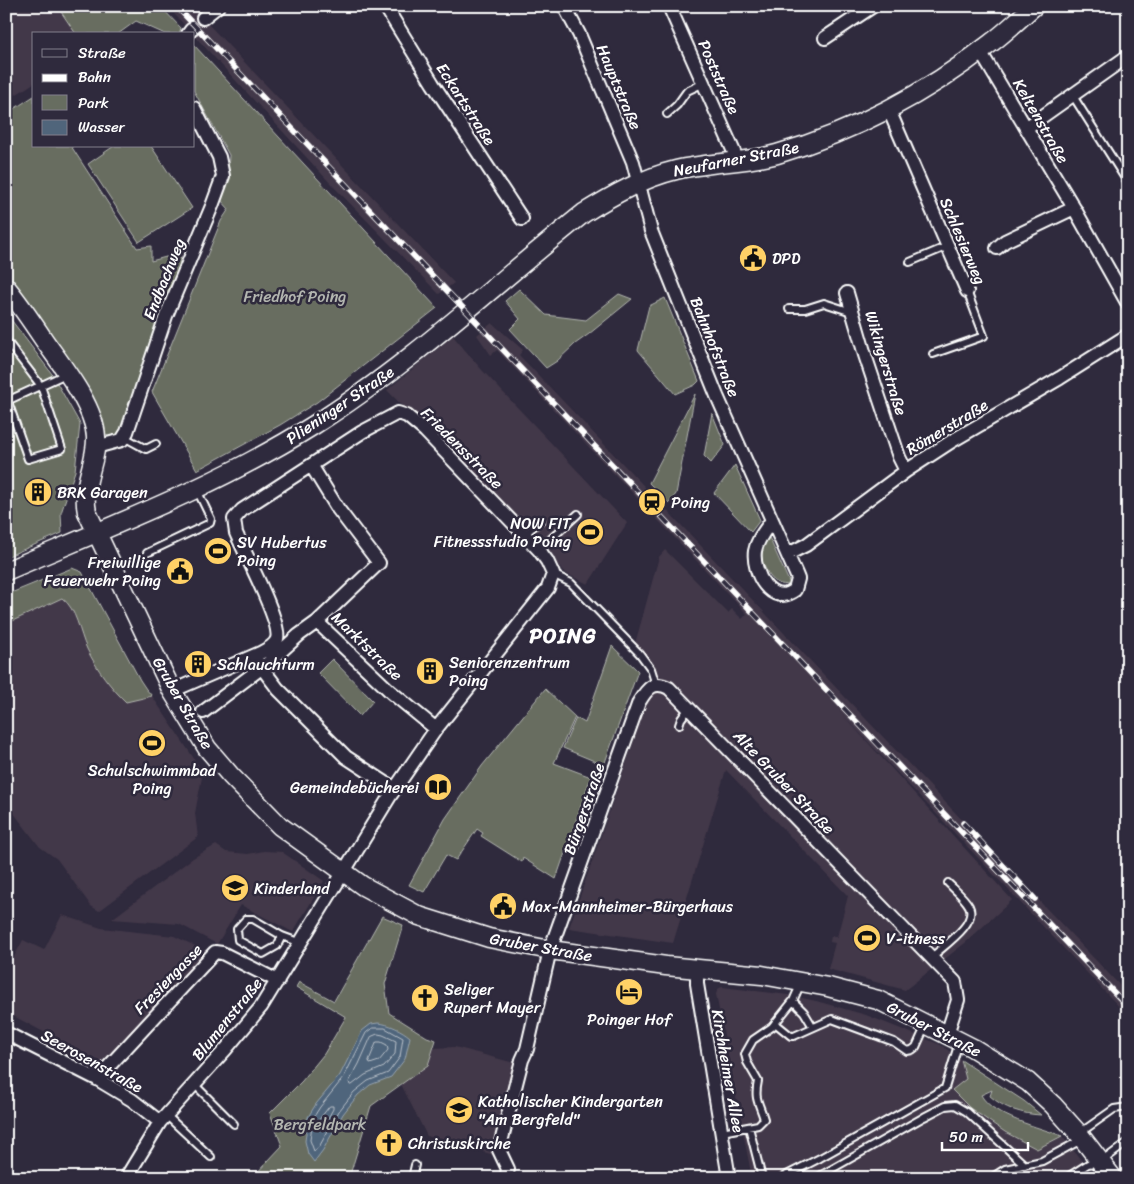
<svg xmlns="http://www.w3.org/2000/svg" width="1134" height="1184" viewBox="0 0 1134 1184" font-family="Sriracha,sans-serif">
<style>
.built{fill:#433849}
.green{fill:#676d60;stroke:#b3b6b0}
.water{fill:#50657b;stroke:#96a3b0}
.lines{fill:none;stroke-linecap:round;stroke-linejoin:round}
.shore{stroke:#b9c1ca;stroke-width:1}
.lane-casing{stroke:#fff;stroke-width:10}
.street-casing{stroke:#fff;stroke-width:16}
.secondary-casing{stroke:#fff;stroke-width:21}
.lane{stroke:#2f2a3d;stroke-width:6}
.street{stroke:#2f2a3d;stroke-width:12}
.secondary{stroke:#2f2a3d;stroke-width:18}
.rail-casing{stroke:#fff;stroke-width:5.5}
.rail{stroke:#2f2a3d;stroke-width:4;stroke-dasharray:11;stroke-linecap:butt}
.labels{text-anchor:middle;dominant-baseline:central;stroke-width:5;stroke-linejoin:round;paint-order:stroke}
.street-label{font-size:16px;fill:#fff;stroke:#2f2a3d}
.poi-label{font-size:16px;fill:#fff;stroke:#2f2a3d;text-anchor:start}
.park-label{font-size:16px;fill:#b3b6b0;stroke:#2f2a3d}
.district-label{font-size:21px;font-weight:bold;letter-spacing:1px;fill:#fff;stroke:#2f2a3d}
</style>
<rect width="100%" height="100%" fill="#2f2a3d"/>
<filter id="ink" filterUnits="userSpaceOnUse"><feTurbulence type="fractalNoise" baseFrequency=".02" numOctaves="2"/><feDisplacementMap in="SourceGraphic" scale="10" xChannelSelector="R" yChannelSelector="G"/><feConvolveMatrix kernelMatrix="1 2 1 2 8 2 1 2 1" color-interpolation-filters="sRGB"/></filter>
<g filter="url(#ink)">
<path class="built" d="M6 6H57L76 34H34V83L6 101Z
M167 6H191L454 283 439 294 332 185Z
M492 323 523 350 519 355 1128 994V1016L838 710 1012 900 965 943 905 990 828 969 835 943 830 942 831 936 837 937 848 896 726 770 673 943 569 928 648 700 656 671 635 644 659 557 665 550 728 613 732 609 742 619 747 614 497 350 491 355 477 335Z
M453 336 481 369 627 523 588 584 565 573 387 390Z
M72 568 82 572 145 689 152 696 203 772 195 813 198 837 99 911 91 906 57 859 40 847 6 803V595Z
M216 845 226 852 248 854 264 851 282 852 324 881 293 932 241 905 217 944 179 924 112 919 193 858Z
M62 915 101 928 174 936 208 952 104 1064 6 1012V972L23 940 44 950Z
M722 987 788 995 816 1001 866 1015 941 1045 961 1060 966 1079 970 1108 1005 1132 1037 1149 1062 1136 1095 1178H752L716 994 718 989Z
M455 1047 514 1063 494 1155 427 1136 401 1084 428 1065 434 1048Z"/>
<path class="green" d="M57 6H160L181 28 179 34H165L136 21 118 34H76Z
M194 45 437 308 317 402 280 425 197 470 152 392 221 221 229 209 220 199 228 178 229 155 194 91Z
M34 96V146H71L137 248 151 246V261L181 253 178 273 125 428 118 435 109 437 104 433 6 275V114Z
M114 146H151L192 208 139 242 88 164Z
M519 289 546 315 586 320 619 294 632 299 589 334 575 344 557 361 546 368 510 329 520 319 505 301Z
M665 298 699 381 695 385 675 394 638 350 649 306Z
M6 313 52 374 80 424 75 471 61 513 62 533 6 557Z
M695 394 676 494 669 503 649 483Z
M712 413 725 445 711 463 704 456Z
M735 465 760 520 751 532 714 493Z
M768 535 790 584C771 588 765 568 759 554Z
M72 568 82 572 140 680 146 689 152 696 126 702C111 688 96 668 87 649 79 632 77 609 62 598L6 624V595Z
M612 646 638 671 604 765 563 748 576 718 585 723Z
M332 659 373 701 360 716 318 673Z
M545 689 575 717 554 763 591 777 556 879 523 858 522 862 481 836 483 833 477 829 456 860 446 855 424 892 409 885 445 819 482 766Z
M382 916 403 925 385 984 389 1013 427 1037 436 1040 428 1065 371 1106 349 1178H252L282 1146 270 1113 302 1081 324 1054 346 1017 296 987 299 982 334 1001Z
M961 1060 1024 1101 1041 1115C1022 1114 1005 1109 990 1096L992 1090 981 1095C993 1117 1039 1127 1062 1136L1037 1149 1005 1132 970 1108 952 1090 966 1079Z"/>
<path class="water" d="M378 1023C389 1024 402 1030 410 1037L405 1059 391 1077 370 1085 358 1095 343 1114 323 1150 314 1162 308 1154 305 1141 308 1117 316 1104 340 1075 362 1031 371 1024Z"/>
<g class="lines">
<path class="shore" d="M373 1028H385L403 1038 400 1057 388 1073 368 1081 354 1092 339 1111 319 1147 314 1151 310 1140 313 1118 320 1107 344 1077 366 1033Z
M378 1034 383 1035 396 1041 395 1054 384 1067 365 1075 352 1085H350L349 1082 359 1064 371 1037Z
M377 1042H381L387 1045 388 1050 379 1061 370 1064 369 1061Z
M330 1106H333V1109L322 1129 319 1130 318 1128 319 1120Z"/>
<defs>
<path id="lane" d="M1073 96 1128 183
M667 114 677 105 687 91 704 83
M910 262 948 246
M789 309H805L824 303 852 312
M6 340 41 386 62 449 28 459 6 396
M933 354 984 336 967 291
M9 400 66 374
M124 437 146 449 156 444
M525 534 541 520
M539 550 578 514
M147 553 210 523 211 519 197 490
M553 574 571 583 640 654 651 669 656 685
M679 725 681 719 689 708
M282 936 277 946 263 954 238 940 237 929 246 919H253L282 936 301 943
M932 957C943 946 978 924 969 906 965 898 955 890 948 883
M793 1001 804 1012 813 1027
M775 1023 791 1036H794L832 1019 894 1042 907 1051 912 1050 916 1047 926 1025
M194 1084 234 1124
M166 1115 211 1157
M749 1127 762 1178
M722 1132 758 1125 764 1119C759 1102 754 1100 758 1081L747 1062 745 1054 753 1040 772 1027 793 1001 801 983
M1080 1133 1114 1109 1128 1107
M412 1178 415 1165
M781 1178 820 1158 945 1088 959 1042
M816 1178 924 1117 945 1106 955 1105 967 1112 1025 1165
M991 1178 1005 1169 1042 1161 1081 1140
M1066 1178 1088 1164 1101 1162 1128 1142"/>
<path id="street" d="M385 6 433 84 522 219
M564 6 579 34 633 162 651 231 717 396 796 574 798 579 795 590C771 608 752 572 755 551 757 539 766 529 772 520
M669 6 738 161
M203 18 218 6
M188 34 191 30
M825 38 873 6
M980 51 1074 208 1128 304
M889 110 967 291
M1026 128 1128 56
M997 248 1005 241 1074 208
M847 293 865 355 899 457 906 471
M96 447 122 440 127 432 166 316 212 206 223 176 219 157 194 108
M311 465 338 509 379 563 317 622 391 692 436 729
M788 554 806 545 906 471 952 441 1060 378 1128 335
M253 656 278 689 346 757 395 789
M203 712 269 662 299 635 317 622
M697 969V984L729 1178
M6 1033 97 1079 132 1100 160 1122
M97 1079 215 952 222 953 278 981
M126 1178 160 1122 226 1049 261 1007 390 796 436 729 548 588 553 574 547 561 539 550 425 431 407 416 398 413 362 432 242 510 234 519 236 533C244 552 282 623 277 639 275 646 266 650 260 653L172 691
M506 1178 508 1169 499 1150 522 1060 527 1049 550 950 639 702C647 689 653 680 669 688L955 982 958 1000 947 1034"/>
<path id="secondary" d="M6 287C20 304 32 322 44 340 62 366 94 405 96 437 97 463 81 483 87 512L172 691 207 748 231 776 280 826 363 886 419 916 489 938 550 950 666 966 762 975 828 987 878 1000 973 1048 1028 1082 1053 1105 1079 1134 1113 1178
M6 571C111 526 217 486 314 425 411 364 495 284 584 213 613 195 643 178 676 170 709 162 744 163 777 154 856 131 927 93 991 43 1006 32 1020 18 1034 6"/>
</defs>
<use href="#lane" class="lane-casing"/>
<use href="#street" class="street-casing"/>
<use href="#secondary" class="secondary-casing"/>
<use href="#lane" class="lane"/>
<use href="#street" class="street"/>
<use href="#secondary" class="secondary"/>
<defs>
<path id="rail" d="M176 6 1128 1007
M963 823 1035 899"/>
</defs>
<use href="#rail" class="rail-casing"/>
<use href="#rail" class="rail"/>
</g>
</g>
<defs>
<symbol id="civic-disc" viewBox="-11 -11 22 22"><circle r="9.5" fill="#ffd166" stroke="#2f2a3d"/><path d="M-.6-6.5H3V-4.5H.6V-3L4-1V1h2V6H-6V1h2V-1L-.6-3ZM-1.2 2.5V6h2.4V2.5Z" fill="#111"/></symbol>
<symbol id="building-disc" viewBox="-11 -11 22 22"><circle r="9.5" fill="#ffd166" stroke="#2f2a3d"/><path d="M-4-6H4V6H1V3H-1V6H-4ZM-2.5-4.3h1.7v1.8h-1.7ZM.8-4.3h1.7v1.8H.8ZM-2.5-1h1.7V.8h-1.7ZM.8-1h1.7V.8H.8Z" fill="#111"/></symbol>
<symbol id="station-disc" viewBox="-11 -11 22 22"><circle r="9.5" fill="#ffd166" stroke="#2f2a3d"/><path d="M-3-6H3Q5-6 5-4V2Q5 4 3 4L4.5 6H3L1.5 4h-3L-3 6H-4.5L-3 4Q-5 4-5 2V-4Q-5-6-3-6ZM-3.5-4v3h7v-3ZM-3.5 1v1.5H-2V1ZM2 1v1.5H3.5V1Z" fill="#111"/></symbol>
<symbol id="stadium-disc" viewBox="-11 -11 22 22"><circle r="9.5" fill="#ffd166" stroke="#2f2a3d"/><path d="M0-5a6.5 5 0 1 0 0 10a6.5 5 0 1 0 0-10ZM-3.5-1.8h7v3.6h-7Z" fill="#111"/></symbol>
<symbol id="library-disc" viewBox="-11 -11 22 22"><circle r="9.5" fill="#ffd166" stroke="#2f2a3d"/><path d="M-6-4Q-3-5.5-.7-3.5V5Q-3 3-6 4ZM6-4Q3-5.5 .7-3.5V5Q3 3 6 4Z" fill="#111"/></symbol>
<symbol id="school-disc" viewBox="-11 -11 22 22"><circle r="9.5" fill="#ffd166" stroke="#2f2a3d"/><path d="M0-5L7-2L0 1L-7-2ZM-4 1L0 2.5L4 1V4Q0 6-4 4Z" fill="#111"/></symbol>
<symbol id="hotel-disc" viewBox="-11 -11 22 22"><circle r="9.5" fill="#ffd166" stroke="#2f2a3d"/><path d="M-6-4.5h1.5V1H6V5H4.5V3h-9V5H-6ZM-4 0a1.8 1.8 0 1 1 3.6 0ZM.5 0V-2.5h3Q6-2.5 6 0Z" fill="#111"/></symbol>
<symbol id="church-disc" viewBox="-11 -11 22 22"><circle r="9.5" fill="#ffd166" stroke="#2f2a3d"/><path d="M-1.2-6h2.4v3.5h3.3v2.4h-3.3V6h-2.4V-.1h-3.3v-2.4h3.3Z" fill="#111"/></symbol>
</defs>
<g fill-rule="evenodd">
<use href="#civic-disc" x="737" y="242" width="32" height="32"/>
<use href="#building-disc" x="22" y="476" width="32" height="32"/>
<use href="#station-disc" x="636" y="486" width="32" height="32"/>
<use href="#stadium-disc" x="574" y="516" width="32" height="32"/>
<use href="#stadium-disc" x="202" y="535" width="32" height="32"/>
<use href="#civic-disc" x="164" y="555" width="32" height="32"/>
<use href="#building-disc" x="182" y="648" width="32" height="32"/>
<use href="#building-disc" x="414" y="655" width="32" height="32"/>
<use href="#stadium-disc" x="136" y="727" width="32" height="32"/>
<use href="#library-disc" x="422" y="771" width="32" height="32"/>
<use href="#school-disc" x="219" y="872" width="32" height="32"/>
<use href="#civic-disc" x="487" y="890" width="32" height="32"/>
<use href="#stadium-disc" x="851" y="922" width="32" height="32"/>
<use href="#hotel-disc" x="613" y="976" width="32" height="32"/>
<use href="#church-disc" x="409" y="982" width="32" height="32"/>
<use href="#school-disc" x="443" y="1094" width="32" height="32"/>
<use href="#church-disc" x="373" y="1127" width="32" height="32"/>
</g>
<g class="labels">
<g class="street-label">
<text transform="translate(719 77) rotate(66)">Poststraße</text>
<text transform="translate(619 87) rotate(67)">Hauptstraße</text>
<text transform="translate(466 104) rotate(57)">Eckartstraße</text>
<text transform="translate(1041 121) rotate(60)">Keltenstraße</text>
<text transform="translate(736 159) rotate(-11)">Neufarner Straße</text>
<text transform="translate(963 241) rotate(67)">Schlesierweg</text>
<text transform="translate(164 279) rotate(-68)">Endbachweg</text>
<text transform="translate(715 347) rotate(68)">Bahnhofstraße</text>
<text transform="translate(886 363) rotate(73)">Wikingerstraße</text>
<text transform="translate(340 405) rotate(-34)">Plieninger Straße</text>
<text transform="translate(947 427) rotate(-31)">Römerstraße</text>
<text transform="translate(462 448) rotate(45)">Friedensstraße</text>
<text transform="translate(367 646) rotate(44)">Marktstraße</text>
<text transform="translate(183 703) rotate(60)">Gruber Straße</text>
<text transform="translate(784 782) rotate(46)">Alte Gruber Straße</text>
<text transform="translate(584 809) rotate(-71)">Bürgerstraße</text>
<text transform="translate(541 947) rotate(10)">Gruber Straße</text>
<text transform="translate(168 979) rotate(-46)">Fresiengasse</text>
<text transform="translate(227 1019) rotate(-51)">Blumenstraße</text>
<text transform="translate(934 1029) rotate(27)">Gruber Straße</text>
<text transform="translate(92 1061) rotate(29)">Seerosenstraße</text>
<text transform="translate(728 1071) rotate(80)">Kirchheimer Allee</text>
</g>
<g class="poi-label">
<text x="772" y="258">DPD</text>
<text x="57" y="492">BRK Garagen</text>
<text x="671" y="502">Poing</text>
<text x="571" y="523" text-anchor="end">NOW FIT<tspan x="571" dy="18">Fitnessstudio Poing</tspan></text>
<text x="237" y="542">SV Hubertus<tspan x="237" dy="18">Poing</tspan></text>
<text x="161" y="562" text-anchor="end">Freiwillige<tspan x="161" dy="18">Feuerwehr Poing</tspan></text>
<text x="449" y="662">Seniorenzentrum<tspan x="449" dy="18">Poing</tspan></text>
<text x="217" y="664">Schlauchturm</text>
<text x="152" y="770" text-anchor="middle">Schulschwimmbad<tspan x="152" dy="18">Poing</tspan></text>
<text x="419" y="787" text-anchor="end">Gemeindebücherei</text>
<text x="254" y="888">Kinderland</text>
<text x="522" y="906">Max-Mannheimer-Bürgerhaus</text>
<text x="886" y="938">V-itness</text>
<text x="444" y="989">Seliger<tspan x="444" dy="18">Rupert Mayer</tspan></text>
<text x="629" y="1019" text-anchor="middle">Poinger Hof</text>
<text x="478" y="1101">Katholischer Kindergarten<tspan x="478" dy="18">"Am Bergfeld"</tspan></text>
<text x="408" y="1143">Christuskirche</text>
</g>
<g class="park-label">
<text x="295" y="296">Friedhof Poing</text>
<text x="320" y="1124">Bergfeldpark</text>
</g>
<g class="district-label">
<text x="563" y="636">POING</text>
</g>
</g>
<rect width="1134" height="1184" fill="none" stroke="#2f2a3d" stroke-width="25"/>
<rect x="12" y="12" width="1109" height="1159" fill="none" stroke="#fff" stroke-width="2" filter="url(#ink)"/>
<rect x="32" y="32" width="162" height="115" fill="#2f2a3d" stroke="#827f8b"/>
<rect x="42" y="49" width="25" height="8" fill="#2f2a3d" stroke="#827f8b"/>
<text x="78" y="58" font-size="15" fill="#ffffff">Straße</text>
<rect x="42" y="74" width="25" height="8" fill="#ffffff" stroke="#827f8b"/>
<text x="78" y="82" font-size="15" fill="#ffffff">Bahn</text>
<rect x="42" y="95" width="25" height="15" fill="#676d60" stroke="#827f8b"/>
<text x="78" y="108" font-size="15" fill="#ffffff">Park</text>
<rect x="42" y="120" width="25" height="15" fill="#50657b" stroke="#827f8b"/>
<text x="78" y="132" font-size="15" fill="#ffffff">Wasser</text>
<path d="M942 1142v8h86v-8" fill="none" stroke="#ffffff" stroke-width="2.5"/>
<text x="949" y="1142" font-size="15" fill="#ffffff" stroke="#2f2a3d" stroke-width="4" paint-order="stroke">50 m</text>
</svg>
